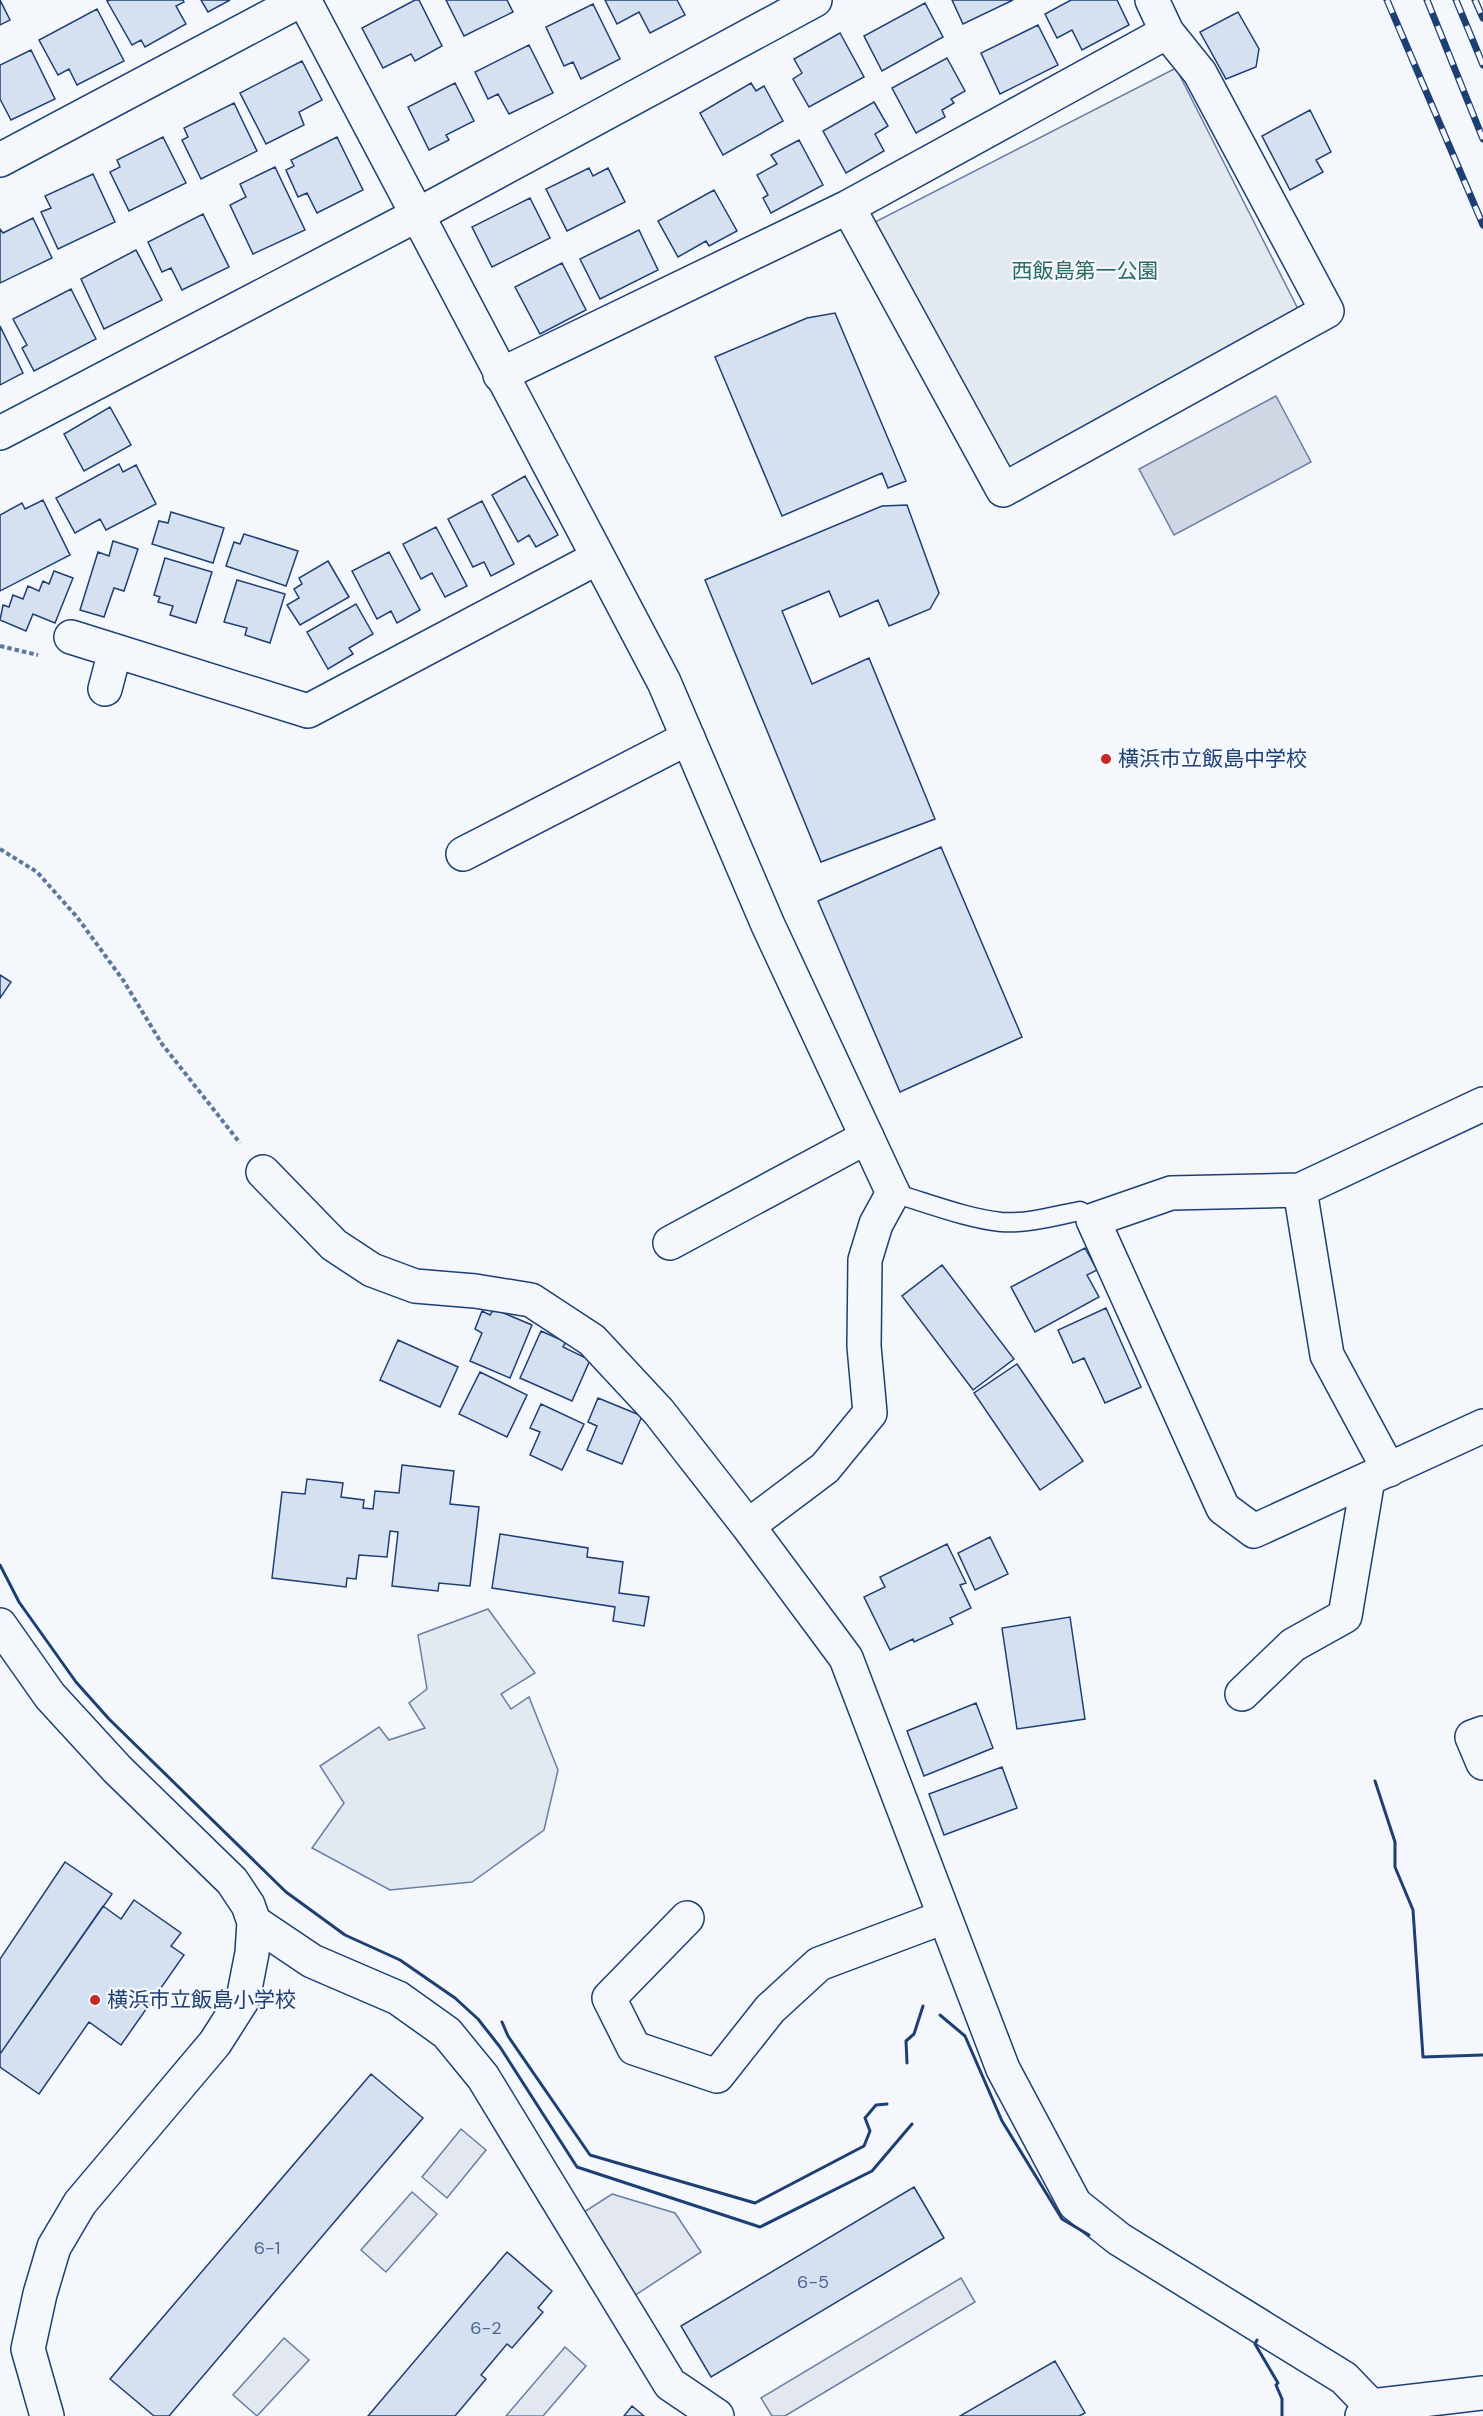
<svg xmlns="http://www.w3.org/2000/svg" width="1483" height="2416" viewBox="0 0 1483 2416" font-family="'DM Sans','Noto Sans JP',sans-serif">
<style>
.green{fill:#e3e9f0;stroke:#687fa3;stroke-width:1.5}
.parking{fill:#e3e8f0;stroke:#687fa3;stroke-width:1.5}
.water{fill:#cfd7e4;stroke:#687fa3;stroke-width:1.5}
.building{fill:#d5e0f0;stroke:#1d3f73;stroke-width:1.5}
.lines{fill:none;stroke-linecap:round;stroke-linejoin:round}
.lane-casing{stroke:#1d3f73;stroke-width:21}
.street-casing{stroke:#1d3f73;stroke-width:36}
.secondary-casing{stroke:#1d3f73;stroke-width:36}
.path{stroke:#5e769c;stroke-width:4;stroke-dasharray:4.5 3;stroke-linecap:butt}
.lane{stroke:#f4f7fb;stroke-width:18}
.street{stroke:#f4f7fb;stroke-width:33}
.secondary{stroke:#f4f7fb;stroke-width:33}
.rail-casing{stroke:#1d3f73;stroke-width:7}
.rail{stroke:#f4f7fb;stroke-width:4.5;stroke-dasharray:14;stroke-linecap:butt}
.wall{stroke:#1d3f73;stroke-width:3}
.poi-dot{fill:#c62828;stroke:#f4f7fb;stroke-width:2}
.labels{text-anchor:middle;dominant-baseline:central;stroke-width:4.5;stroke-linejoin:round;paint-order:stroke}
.number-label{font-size:18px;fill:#4b6792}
.park-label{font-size:21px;fill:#2c6c60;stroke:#f4f7fb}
.poi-label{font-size:21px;fill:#1d3f73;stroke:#f4f7fb;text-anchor:start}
</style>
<rect width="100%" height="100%" fill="#f4f7fb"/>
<path class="green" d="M1176 68 1301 315 1010 468 875 222Z
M488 1609 535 1673 501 1694 511 1709 529 1697 558 1770 544 1830 472 1882 390 1890 312 1848 344 1803 320 1766 379 1727 389 1740 425 1728 409 1703 427 1689 418 1635Z"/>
<path class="parking" d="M461 2129 486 2150 447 2198 422 2177Z
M412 2192 437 2214 386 2272 361 2250Z
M612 2194 675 2213 701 2252 634 2296 581 2214Z
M961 2278 975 2302 785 2416H772L761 2398Z
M284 2338 309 2360 257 2416 233 2395Z
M565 2347 586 2366 543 2416H506Z"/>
<path class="water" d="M1276 396 1311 462 1174 535 1139 469Z"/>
<path class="building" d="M0 0 10 20 0 25Z
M110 0H183L184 2 176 6 186 24 145 47 141 40 132 45 107 1Z
M201 0H230L208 12Z
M415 0H419L442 46 415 61 411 54 383 68 362 28Z
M446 0H507L513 12 464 36Z
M605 0H677L685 15 650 33 639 12 617 24Z
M952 0H1013L963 24Z
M1071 0H1117L1129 25 1082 50 1072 30 1057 38 1045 14Z
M925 3 943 37 882 71 864 36Z
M593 4 620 59 581 79 573 62 564 66 546 27Z
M97 9 124 61 77 85 69 69 58 75 39 40Z
M1238 12 1259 49 1256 67 1226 79 1200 32Z
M1038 25 1058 65 1000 94 981 53Z
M840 33 864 77 809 107 793 79 802 73 794 59Z
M529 45 553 93 509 114 498 94 488 99 475 72Z
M31 50 55 99 11 120 0 99V65Z
M947 58 965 91 951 99 954 103 942 110 945 117 916 133 892 88Z
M302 61 322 100 299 112 304 125 266 144 240 93Z
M455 83 474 121 446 135 449 140 429 150 408 107Z
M751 83 756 91 764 86 783 121 723 155 700 113Z
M874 102 888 126 875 134 884 151 846 173 823 131Z
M234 103 257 151 201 179 182 140 188 137 184 128Z
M1310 110 1331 152 1316 160 1323 172 1290 190 1262 136Z
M163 137 186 183 129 211 110 172 120 167 117 160Z
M337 137 363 190 317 213 307 193 298 197 286 170 294 166 291 160Z
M799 140 823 185 771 213 763 198 768 195 757 175 777 164 771 155Z
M275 167 305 230 253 254 230 205 246 197 240 184Z
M589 168 593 176 608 168 625 202 567 231 546 189Z
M93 174 115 222 58 249 41 212 51 208 45 196Z
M714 190 737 231 709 246 706 241 678 257 658 221Z
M530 198 550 238 492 267 472 227Z
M203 214 229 267 182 290 171 268 162 272 148 242Z
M33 218 52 258 0 283V229L3 233Z
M639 230 658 270 600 299 580 259Z
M136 250 162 300 104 329 81 279Z
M562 263 586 310 540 334 515 287Z
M71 289 96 339 34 371 22 348 27 345 13 319Z
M835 313 906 481 888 488 882 473 782 516 715 357 807 318Z
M0 326 23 373 0 385Z
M110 407 131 445 84 471 64 434Z
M119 464 123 472 136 465 156 504 106 530 100 519 75 533 56 498Z
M525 476 558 535 536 547 529 535 518 542 492 495Z
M43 500 70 555 0 591V515L22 503 25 509Z
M482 501 514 564 491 576 484 562 473 567 448 519Z
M907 505 939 593 930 609 889 626 878 600 840 617 829 591 782 611 812 684 869 658 935 819 821 862 705 580 882 506Z
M171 512 224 528 213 563 152 544 159 521 168 523Z
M436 527 467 586 445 597 432 573 421 579 403 544Z
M244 534 298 551 286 586 226 566 234 542 240 544Z
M113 541 138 549 124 591 114 588 104 617 80 610 98 552 109 556Z
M389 552 420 610 397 623 391 611 377 619 352 571Z
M165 558 212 572 196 623 170 615 173 606 158 602 160 597 154 595Z
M328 561 349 597 300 625 287 605 299 598 294 589 302 584 299 578Z
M54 571 73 578 55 623 33 614 26 631 0 620 3 605 9 607 13 595 23 599 28 586 39 591 43 581 49 584Z
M237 580 285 594 270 643 245 635 247 628 224 622Z
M356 604 373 634 349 648 353 654 328 669 307 632Z
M941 847 1022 1037 900 1092 818 901Z
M0 975 11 982 0 998Z
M1085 1248 1097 1270 1087 1275 1099 1297 1035 1332 1011 1287Z
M942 1265 1014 1359 973 1390 902 1296Z
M1106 1308 1141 1387 1105 1403 1084 1358 1073 1363 1058 1330Z
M494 1309 532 1325 510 1378 470 1361 482 1333 475 1329 482 1311 490 1315Z
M541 1331 566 1342 563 1347 590 1360 572 1401 520 1378Z
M398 1340 458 1367 440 1407 380 1380Z
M1017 1364 1083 1461 1040 1490 974 1393Z
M480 1372 527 1395 507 1437 459 1414Z
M598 1398 642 1416 622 1464 587 1450 597 1426 588 1422Z
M541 1404 584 1424 562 1470 530 1455 540 1432 530 1428Z
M402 1465 454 1471 450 1504 479 1507 470 1586 439 1583 438 1591 392 1586 398 1532 390 1531 387 1557 359 1555 356 1579 347 1578 346 1587 272 1578 282 1492 305 1494 307 1479 343 1483 341 1497 364 1500 363 1508 373 1509 375 1491 399 1493Z
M500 1534 588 1548 587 1557 623 1562 619 1593 649 1597 644 1626 613 1621 615 1607 492 1588Z
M990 1537 1008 1574 975 1590 958 1553Z
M947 1544 966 1583 960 1585 971 1608 950 1618 953 1624 914 1642 913 1639 890 1650 864 1597 885 1587 880 1577Z
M1070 1617 1085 1719 1017 1729 1002 1628Z
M976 1703 993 1748 924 1776 907 1731Z
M1002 1767 1017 1808 944 1835 929 1794Z
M65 1862 112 1894 0 2054V1959Z
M134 1900 181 1933 171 1946 184 1955 121 2045 89 2022 39 2094 0 2067V2054L103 1906 121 1919Z
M371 2074 423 2118 169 2416H154L110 2379Z
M914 2187 944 2238 711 2377 681 2326Z
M507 2252 552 2291 538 2308 543 2312 512 2348 507 2344 481 2375 486 2379 455 2416H368Z
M1055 2361 1085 2413 1079 2416H960Z
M632 2406 644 2416H624Z"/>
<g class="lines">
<defs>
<path id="lane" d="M893 1193C928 1203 965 1218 1001 1222 1027 1224 1054 1216 1080 1211L1093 1220"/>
<path id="street" d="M0 160 301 0
M848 207 1003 490 1327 311 1200 73 1167 32 1152 0
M500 375 848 207 1167 32
M0 433 417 215 815 0
M71 637 308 711 597 558
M105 689 115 651
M463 854 688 738
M1483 1104 1300 1190 1171 1193 1093 1220 1223 1508 1254 1531 1483 1426
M263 1172 334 1245 372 1270 415 1286 475 1291 531 1300 592 1340 659 1412 748 1526 846 1658 1003 2069 1075 2204 1119 2239 1344 2378 1371 2406
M1300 1190 1327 1355 1389 1470
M670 1243 867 1137
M748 1526 825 1468 870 1413 864 1346 865 1260 876 1224 893 1193
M1242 1694 1293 1645 1345 1616 1368 1479
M1483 1733 1472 1737 1483 1763
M687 1918 609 1998 634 2048 717 2076 770 2009 819 1964 944 1917
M254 1922 312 1961 398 1998 447 2033 483 2077 670 2384 717 2416"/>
<path id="secondary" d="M304 0 664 682 768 925 893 1193
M0 1625 50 1696 117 1769 232 1881 248 1905 254 1922 252 1953 243 1999 215 2043 80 2203 54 2247 40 2294 28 2349 47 2416
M1362 2416 1371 2406 1483 2393"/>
</defs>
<use href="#lane" class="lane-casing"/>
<use href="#street" class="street-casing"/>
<use href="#secondary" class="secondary-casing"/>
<path class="path" d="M0 646 38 655
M0 849 37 872 77 917 123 980 162 1044 240 1143"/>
<use href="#lane" class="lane"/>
<use href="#street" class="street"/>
<use href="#secondary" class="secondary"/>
<defs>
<path id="rail" d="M1387 0 1483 225
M1427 0 1483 139
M1456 0 1483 65
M1475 0 1483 18"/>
</defs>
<use href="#rail" class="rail-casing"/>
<use href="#rail" class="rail"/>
<path class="wall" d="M0 1565 19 1602 76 1682 109 1719 286 1892 345 1935 400 1960 455 1998 478 2019 500 2047 577 2167 760 2227 872 2171 912 2124
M1375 1781 1395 1842V1867L1413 1910 1423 2057 1483 2055
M940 2015 965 2036 1002 2121 1062 2219 1089 2235
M502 2022 508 2036 590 2155 755 2203 864 2146 870 2131 865 2118 876 2105 887 2104
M907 2063 906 2041 914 2034 923 2006
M1257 2340 1255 2344 1278 2383 1276 2385 1282 2399V2416"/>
</g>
<g class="poi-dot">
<circle cx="1106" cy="759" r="6"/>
<circle cx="95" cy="2000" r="6"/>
</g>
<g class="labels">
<g class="number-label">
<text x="267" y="2248">6-1</text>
<text x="813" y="2282">6-5</text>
<text x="486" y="2328">6-2</text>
</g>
<g class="park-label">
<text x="1085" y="271">西飯島第一公園</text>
</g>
<g class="poi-label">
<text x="1118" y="759">横浜市立飯島中学校</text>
<text x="107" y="2000">横浜市立飯島小学校</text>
</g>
</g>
</svg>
